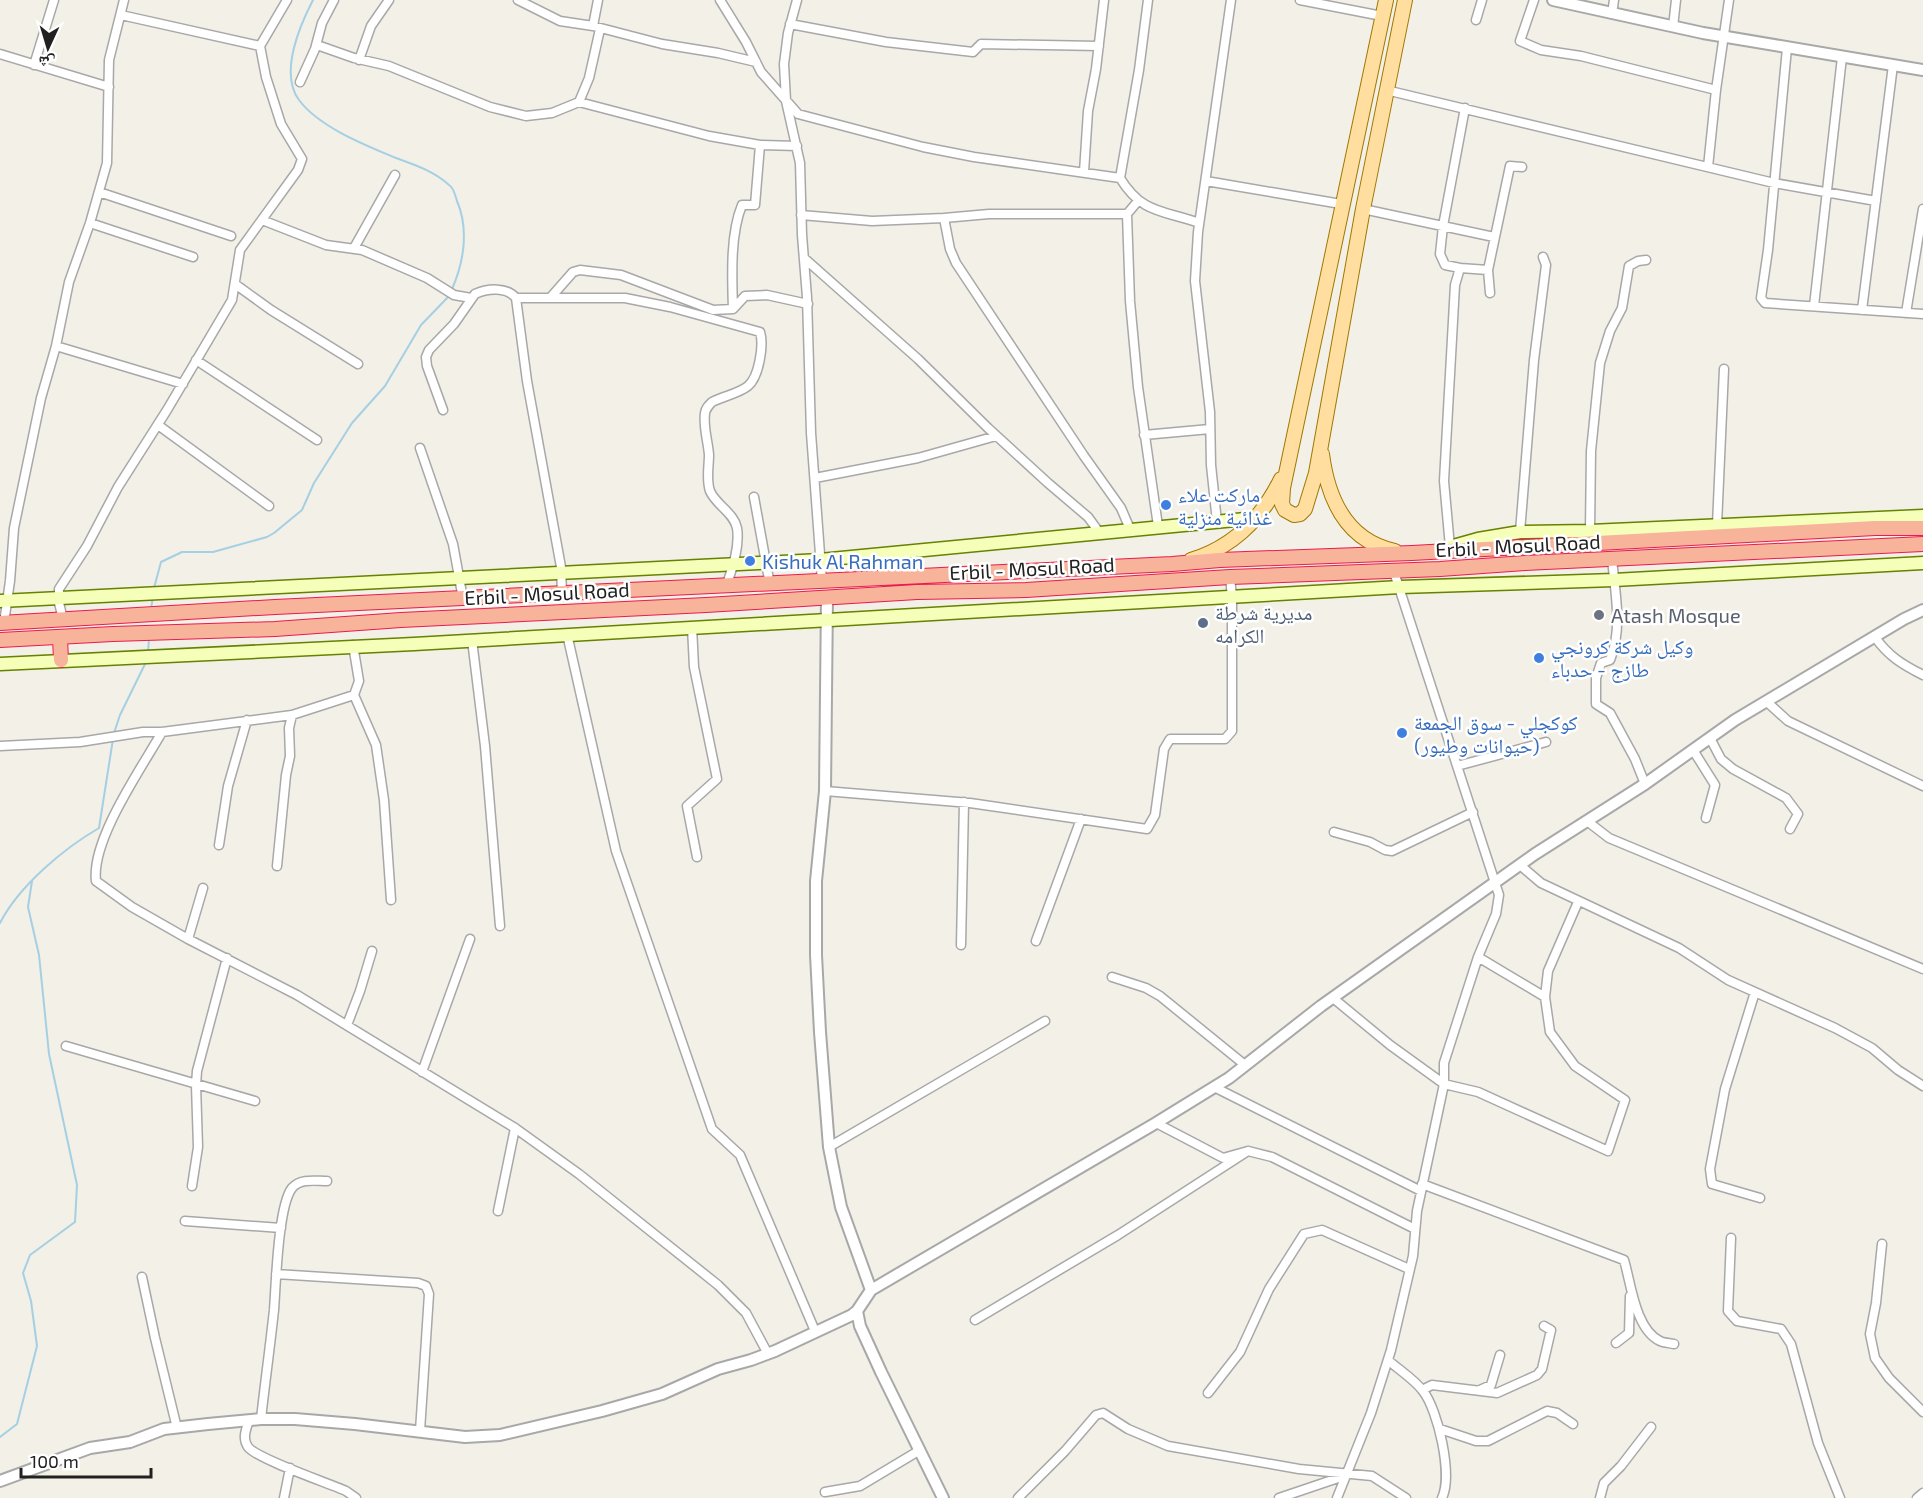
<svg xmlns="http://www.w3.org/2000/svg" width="1923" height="1498" viewBox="0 0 1923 1498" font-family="'Exo 2','Noto Naskh Arabic',sans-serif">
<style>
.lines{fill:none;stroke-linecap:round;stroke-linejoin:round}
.stream{stroke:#a5cfe3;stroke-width:2}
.minor-casing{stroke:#a8a8a8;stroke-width:11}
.tertiary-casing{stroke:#a8a8a8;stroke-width:14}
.secondary-casing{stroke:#678100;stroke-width:15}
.primary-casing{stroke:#9f7800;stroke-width:16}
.trunk-casing{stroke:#ea1b4f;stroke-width:16}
.minor{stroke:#fff;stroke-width:8}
.tertiary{stroke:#fff;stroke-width:10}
.secondary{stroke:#f5ffb9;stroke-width:12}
.primary{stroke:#ffdea0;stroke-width:14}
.trunk{stroke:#f7b49a;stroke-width:14}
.shop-dot{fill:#3f7fe0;stroke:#fff;stroke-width:2}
.worship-dot{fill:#6b7280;stroke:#fff;stroke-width:2}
.service-dot{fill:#5c6f8a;stroke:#fff;stroke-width:2}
.labels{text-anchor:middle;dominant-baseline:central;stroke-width:5;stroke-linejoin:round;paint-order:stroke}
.shop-label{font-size:20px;fill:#366cbe;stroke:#fff;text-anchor:start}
.street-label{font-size:20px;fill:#212121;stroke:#fff}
.service-label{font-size:20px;fill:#4e5e75;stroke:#fff;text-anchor:start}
.worship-label{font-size:20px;fill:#5b616d;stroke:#fff;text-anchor:start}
</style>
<rect width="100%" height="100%" fill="#f2f0e7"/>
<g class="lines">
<path class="stream" d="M313 0C300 25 279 73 299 100 319 127 365 145 396 158 415 165 434 171 449 185 454 188 455 195 457 201 469 229 464 262 452 289
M154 588 161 562 182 552H213L267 537 274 533 302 510 314 483 352 423 385 386 421 325 450 295
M151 609 153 596
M148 653 149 638
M114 733 120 715 146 662
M0 923C19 886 63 849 99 828L113 739
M0 1437 17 1424 37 1346 31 1301 23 1273 30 1255 75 1222 77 1185 49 1054 39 955 28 907 32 881"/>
<defs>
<path id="minor" d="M518 0 560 21 593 26 662 44 718 53 756 62
M720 0 746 42 761 72 798 114 923 147 974 157 1120 178
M797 0 788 33 784 64 786 101 800 163 802 235 807 297 811 433 822 581
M1148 0 1139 70 1120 178C1142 214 1163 210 1199 223
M1300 0 1382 16
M1534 0 1520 41 1541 50 1581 56 1716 90
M1612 14 1614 0
M121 15 260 46
M1476 20 1482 0
M790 24 886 42 973 52 981 44 1099 46
M593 26 598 0
M1673 27 1676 0
M600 29 589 78 579 102 709 136 760 145
M317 45 354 58 389 66 490 107 526 116 552 113 579 102
M1787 48 1768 250 1761 298 1765 303 1923 314
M0 54 109 87
M359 60 371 26 389 0
M34 65 54 0
M300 82 315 49 322 23 334 0
M1386 90 1774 183 1876 201
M1708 167 1716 90 1729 0
M1084 172 1088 111 1096 69 1104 0
M1206 181 1341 204
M99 192 231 236
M1138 201 1127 214 1130 301 1138 387 1158 526
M1363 209 1494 237
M1127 214H989L944 218 950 249 956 263 1084 456 1121 508 1130 529
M801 215 872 221 944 218
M262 220 326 245 362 250 427 278 454 295 471 298
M90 223 193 257
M354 248 395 175
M804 258 918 359 988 428 1048 483 1088 517 1099 532
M1460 268 1488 270
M235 284 271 310 358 364
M1490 293 1488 270 1510 166 1522 167
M551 297 573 272 580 270 621 275 713 310 733 309 745 296 767 295 808 304
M516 298H625L670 307 760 332C764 345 759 377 748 386 738 394 723 396 712 402 708 406 706 408 705 413 703 427 708 441 709 455 709 466 706 480 710 491 716 505 734 513 737 528 740 547 732 569 726 587
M1814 306 1842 57
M733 309C732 277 730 234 742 205H755L760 145 797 146
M1862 310 1893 65
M1906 313 1923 209
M56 346 183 384
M196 360 317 440
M443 410 427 366 426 357 429 350 454 324 475 294C488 288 507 287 516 298L527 381 561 567 562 594
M158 425 269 506
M1144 435 1210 429
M420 448 453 544 463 599
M815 478 918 458 996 436
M754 497 770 585
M1217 522 1211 465 1210 412 1195 281 1198 232 1231 0
M1717 525 1724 369
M1590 531 1591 451 1600 363 1610 331 1622 308 1629 266 1638 261 1646 260
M1520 532 1534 360 1546 265 1543 257
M1450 547 1444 481 1455 285 1460 268 1445 265 1440 254 1443 226 1465 108
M1612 559C1615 591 1623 630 1610 660L1601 663 1596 678V704L1610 713 1635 759 1645 784
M63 619 59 603V589L87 546 118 487 167 410 232 300 240 250 298 170 302 159 281 124 266 77 260 46 287 0
M4 623 10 581 14 528 41 398 56 346 69 282 90 223 107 163 109 60 124 0
M692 627 694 667 717 779 687 806 697 857
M567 634 616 851 712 1129 740 1155 815 1331
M1875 637C1888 656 1903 665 1923 675
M472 640 485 746 500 926
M353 645 359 681 354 695 376 745 384 800 391 900
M1767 702 1788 721 1923 786
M162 732C141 769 91 840 96 881L132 907 188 939 297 995 515 1128 579 1174 718 1285 746 1313 768 1354
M1710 738 1721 759 1733 769 1786 798 1798 814 1790 829
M0 746 80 742 143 732H162L292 715 354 695
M1693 750 1715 785 1706 818
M1457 766 1546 742
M825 791 970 803 1147 829 1155 815 1164 749 1170 739H1225L1232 731V597L1230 577
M1587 821 1609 838 1923 969
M1334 832 1370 842 1385 850 1392 851 1473 812
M219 845 228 786 247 720
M1520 865 1541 883 1679 948 1728 980 1835 1028 1872 1048 1898 1070 1923 1086
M277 866 286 775 290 756 289 728 292 715
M188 939 203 888
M1036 941 1081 819
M961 945 964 802
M1478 957 1545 997
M1112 977 1146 988 1160 996 1245 1065
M1755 992 1725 1089 1710 1169 1712 1184 1760 1198
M1333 998 1390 1045 1444 1084 1478 1092 1608 1151 1625 1100 1575 1066 1550 1032 1545 997 1548 971 1578 902
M347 1025 360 991 372 951
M66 1046 255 1101
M422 1072 470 939
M1214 1087 1421 1191
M1156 1123 1223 1158 1248 1151 1272 1157 1415 1229
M829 1147 1045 1021
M1422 1184 1624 1260C1631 1283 1635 1329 1660 1341 1664 1343 1670 1343 1674 1344
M192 1186 198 1147 196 1085 197 1071 227 958
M498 1211 515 1128
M185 1221 281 1228
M1731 1238 1728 1311 1737 1321 1781 1329 1791 1344 1818 1443 1840 1498
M1882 1244 1876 1303 1870 1334 1875 1358 1889 1378 1923 1412
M276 1274 418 1283 426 1286 429 1294 420 1431
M142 1277 155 1338 177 1428
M975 1320 1118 1235 1248 1151
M1616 1343 1629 1333 1630 1296
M1388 1360C1399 1370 1414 1379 1423 1391 1438 1410 1453 1475 1442 1498
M1422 1390 1432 1385 1497 1393 1537 1375 1542 1369 1551 1330 1544 1326
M1480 1390 1491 1385 1500 1355
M1208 1393 1240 1352 1269 1289 1304 1234 1322 1230 1409 1269
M261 1419C265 1383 270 1347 274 1310 276 1284 278 1206 292 1188 301 1178 315 1181 327 1181
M249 1420C246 1430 242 1438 248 1447 257 1459 328 1483 346 1491L356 1498
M1440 1429 1476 1441H1488L1547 1411 1557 1413 1573 1424
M825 1492 860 1486 920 1450
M284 1498 290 1468
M1018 1498 1065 1451 1096 1415 1103 1413 1128 1429 1168 1446 1299 1469 1372 1476 1406 1498
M1279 1498 1347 1475
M1337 1498 1371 1413 1391 1350 1413 1256 1417 1211 1444 1084V1063L1478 957 1496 914 1499 895 1393 569
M1600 1498 1604 1483 1621 1466 1651 1427
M1917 1498 1923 1493"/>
<path id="tertiary" d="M1553 0 1703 33 1923 70
M827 597 825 791 816 881V955L820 1032 829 1147 841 1207 871 1290
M857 1311 860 1326 881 1372 943 1498
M0 1481 90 1448 130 1442 164 1429 208 1424 261 1419H295L355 1424 465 1437 500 1435 602 1411 662 1394 718 1369 751 1360 775 1351 852 1315 857 1311 871 1290 1156 1123 1229 1078 1321 1006 1535 854 1645 784 1735 720 1904 619 1923 610"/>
<path id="secondary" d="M1446 548 1478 539 1520 532 1590 531 1923 516
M0 601 820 560 1256 518
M0 664 414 644 1400 587 1614 580 1923 563"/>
<path id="primary" d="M1386 0 1283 488 1282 504 1285 510 1294 515 1300 514 1305 509 1316 473 1363 209 1405 0
M1322 454C1328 500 1347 541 1395 551
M1191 560C1234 547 1262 518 1281 479"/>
<path id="trunk" d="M0 623 275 607 1172 564 1220 560 1412 553 1875 528H1923
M60 638 61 660
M0 640 113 634 275 629 401 620 706 605 917 592 1026 590 1230 577 1440 569 1525 563 1923 544"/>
</defs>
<use href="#minor" class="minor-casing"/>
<use href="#tertiary" class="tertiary-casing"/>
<use href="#secondary" class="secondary-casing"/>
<use href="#primary" class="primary-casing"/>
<use href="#trunk" class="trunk-casing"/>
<use href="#minor" class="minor"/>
<use href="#tertiary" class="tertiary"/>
<use href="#secondary" class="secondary"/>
<use href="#primary" class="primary"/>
<use href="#trunk" class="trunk"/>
</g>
<g class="shop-dot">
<circle cx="1166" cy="505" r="6"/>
<circle cx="750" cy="561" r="6"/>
<circle cx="1539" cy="658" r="6"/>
<circle cx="1402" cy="733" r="6"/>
</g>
<circle class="worship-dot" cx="1599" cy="615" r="6"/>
<circle class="service-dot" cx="1203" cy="623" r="6"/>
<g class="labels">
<g class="shop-label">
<text x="1178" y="494">ماركت علاء<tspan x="1178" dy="23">غذائية منزلية</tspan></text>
<text x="762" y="561">Kishuk Al Rahman</text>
<text x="1551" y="646">وكيل شركة كرونجي<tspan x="1551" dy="23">طازج - حدباء</tspan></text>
<text x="1414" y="722">كوكجلي - سوق الجمعة<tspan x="1414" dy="23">(حيوانات وطيور)</tspan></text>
</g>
<g class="street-label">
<text transform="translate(1518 545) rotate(-3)">Erbil - Mosul Road</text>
<text transform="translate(1032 568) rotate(-3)">Erbil - Mosul Road</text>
<text transform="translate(547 593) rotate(-3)">Erbil - Mosul Road</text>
</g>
<g class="service-label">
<text x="1215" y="612">مديرية شرطة<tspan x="1215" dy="23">الكرامه</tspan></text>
</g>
<g class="worship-label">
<text x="1611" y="615">Atash Mosque</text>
</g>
</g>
<g transform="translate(48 48) rotate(184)" stroke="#ffffff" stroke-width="4.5" paint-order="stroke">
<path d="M0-4.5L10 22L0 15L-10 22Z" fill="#212121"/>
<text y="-9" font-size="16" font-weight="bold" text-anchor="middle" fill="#212121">ش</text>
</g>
<path d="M21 1468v9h130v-9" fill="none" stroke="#212121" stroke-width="3"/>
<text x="30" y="1468" font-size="18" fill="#212121" stroke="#ffffff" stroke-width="4.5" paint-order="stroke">100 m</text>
</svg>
